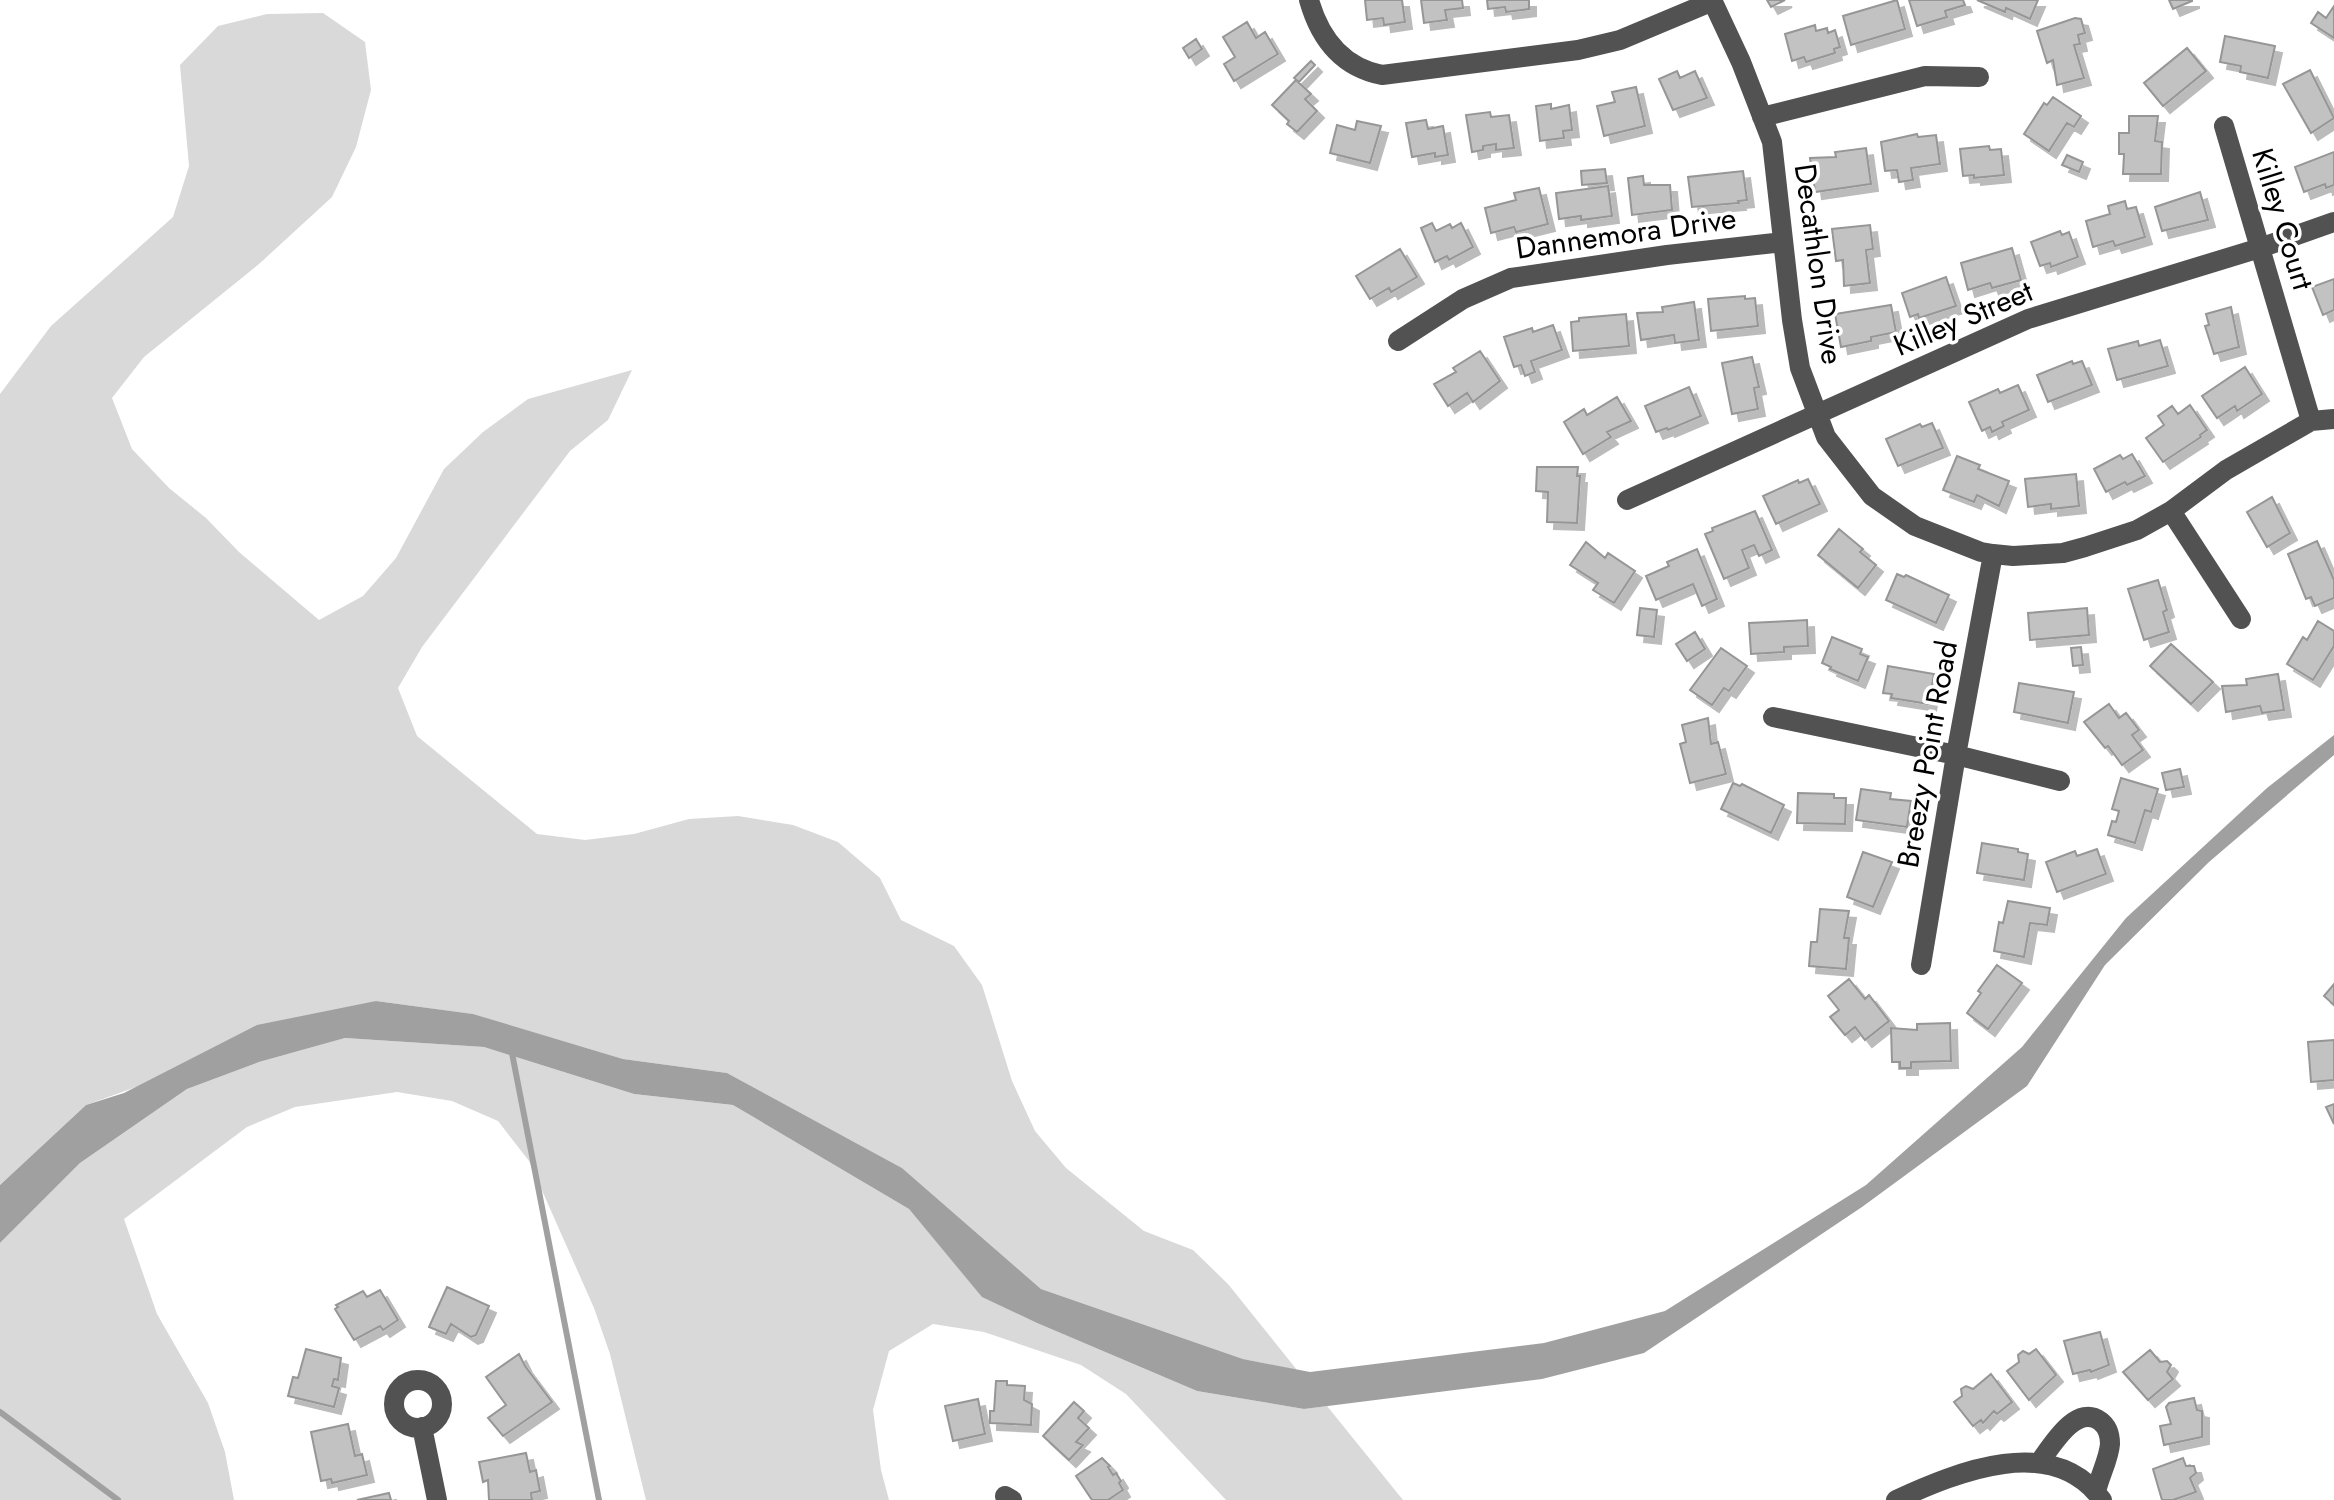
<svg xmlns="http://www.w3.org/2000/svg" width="2334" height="1500" viewBox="0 0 2334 1500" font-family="Jost,sans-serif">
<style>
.green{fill:#d9d9d9}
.water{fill:#a0a0a0}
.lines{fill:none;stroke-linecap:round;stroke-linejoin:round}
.stream{stroke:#a0a0a0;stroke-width:6}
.building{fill:#c2c2c2;stroke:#969696;stroke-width:2;filter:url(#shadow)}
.minor{stroke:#525252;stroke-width:20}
.labels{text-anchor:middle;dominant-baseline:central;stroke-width:7;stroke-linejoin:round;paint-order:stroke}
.street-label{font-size:30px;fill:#000;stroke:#fff}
</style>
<defs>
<filter id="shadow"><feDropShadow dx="7" dy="7" stdDeviation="0" flood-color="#0004"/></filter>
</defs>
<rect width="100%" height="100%" fill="#fff"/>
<path class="green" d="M323 13 365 42 371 90 356 147 332 197 259 264 144 357 112 398 132 449 169 488 206 518 239 552 319 620 363 596 396 558 444 469 483 432 528 399 632 370 608 420 570 451 422 647 398 688 417 736 537 834 585 840 634 834 689 819 738 816 793 825 838 842 880 878 901 920 954 946 982 985 1012 1081 1035 1131 1066 1168 1144 1231 1193 1250 1228 1284 1297 1370 1243 1359 1041 1289 902 1168 727 1073 623 1059 472 1014 376 1001 86 1105 0 1185V394L51 326 173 217 189 166 180 65 218 26 267 14Z
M345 1038 484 1047 634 1094 733 1105 909 1209 983 1297 1037 1323 1197 1391 1304 1409 1327 1406 1403 1500H1226L1126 1394 1081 1365 984 1332 933 1324 889 1351 873 1410 881 1470 889 1500H646L610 1354 594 1308 529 1161 498 1121 452 1101 397 1092 295 1107 247 1127 124 1219 157 1314 208 1403 225 1452 234 1500H0V1243L80 1163 187 1089 259 1062Z"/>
<path class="water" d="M2334 735V755L2209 862 2105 965 2027 1086 1862 1207 1644 1353 1542 1379 1304 1409 1197 1391 1037 1323 982 1297 909 1209 733 1105 634 1094 484 1047 345 1038 259 1062 187 1089 80 1163 0 1243V1185L86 1105 124 1093 257 1025 376 1001 473 1014 623 1059 727 1073 902 1168 1041 1289 1243 1359 1310 1372 1544 1343 1665 1311 1866 1185 2022 1047 2126 918 2267 788Z"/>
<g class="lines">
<path class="stream" d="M511 1048 599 1500
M0 1412 118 1500"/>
</g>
<path class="building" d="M1365 0H1402L1405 22 1384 25 1383 18 1367 20Z
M1421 0H1462L1463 8 1445 10 1447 20 1424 23Z
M1487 0H1529V9L1506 12 1505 7 1488 9Z
M1767 0H1785L1771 7Z
M1897 0 1905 29 1851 45 1843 16Z
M1909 0H1963L1965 5 1945 11 1947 17 1917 26Z
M1977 0H2038L2030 19 2006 8 2005 12Z
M2169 0H2192V1L2173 9Z
M2334 6V38L2311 23 2318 12 2326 18Z
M2075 18 2081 19 2085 33 2078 35 2080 44 2074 45 2084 78 2057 85 2053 60 2047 63 2037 31Z
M1247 22 1256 38 1265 32 1278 54 1234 81 1224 64 1235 57 1223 37Z
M1815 25 1816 31 1827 28 1828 33 1835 30 1840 47 1834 49 1835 53 1806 62 1804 57 1792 61 1785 34Z
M2225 36 2275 46 2268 78 2240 72 2241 66 2220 62Z
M1196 39 1202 49 1189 58 1183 48Z
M2187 48 2206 71 2163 106 2144 83Z
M1311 61 1315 65 1299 82 1294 78Z
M2310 70 2334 118 2311 133 2283 84Z
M1677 71 1680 78 1695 71 1707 98 1673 110 1659 79Z
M1296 80 1311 94 1305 99 1317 111 1297 132 1287 124 1289 121 1272 105Z
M1636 87 1645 126 1604 136 1597 106 1615 102 1612 92Z
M2053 97 2081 116 2074 127 2067 123 2049 151 2024 134 2044 103 2047 105Z
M1551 104V109L1569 105 1572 130 1563 131 1564 138 1540 141 1536 106Z
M1490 112 1491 117 1509 115 1514 148 1496 150V144L1483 146V150L1472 152 1466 115Z
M2129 116H2158L2155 141 2162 142 2161 174H2123L2124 154H2119V133H2129Z
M1426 120 1428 129 1443 126 1448 155 1435 157V153L1412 157 1406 123Z
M1357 121 1381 126 1370 163 1330 153 1337 125 1355 130Z
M1917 134 1918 137 1936 135 1940 164 1911 168 1913 180 1899 182 1897 170 1885 171 1881 142Z
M1989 146 1990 150 2001 149 2004 175 1974 178V175L1963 176 1960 149Z
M1866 148 1871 184 1815 192 1810 158 1836 157 1835 152Z
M2334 152V185L2326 188 2325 184 2304 192 2295 167Z
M2067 155 2083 162 2079 172 2062 165Z
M1605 169 1607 183 1582 185 1581 171Z
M1743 171 1747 200 1738 201 1739 203 1692 207 1688 177Z
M1643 176 1644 185H1670L1672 210 1632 215 1628 178Z
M1608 186 1612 216 1581 220V216L1559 219 1556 193Z
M1539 188 1548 224 1516 232 1514 227 1491 233 1485 208 1516 200 1514 193Z
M2200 192 2208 220 2162 231 2155 207Z
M2125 201 2127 209 2136 207 2145 237 2115 246 2113 241 2093 247 2086 221 2110 214 2108 206Z
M1432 223 1436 231 1450 224 1452 228 1461 223 1473 247 1449 260 1447 256 1435 262 1421 228Z
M1870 225 1873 249 1866 250 1870 283 1844 286 1843 260 1836 261 1832 229Z
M2060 231 2062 235 2069 232 2078 257 2051 267 2050 263 2040 266 2031 242Z
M2012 248 2021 280 1992 288 1990 283 1968 290 1961 263Z
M1400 249 1417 277 1391 292 1389 288 1370 299 1356 276Z
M1946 277 1956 306 1919 318 1918 314 1910 317 1902 293Z
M2334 279V310L2323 315 2312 287Z
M1745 296V299L1755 298 1758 326 1711 331 1708 299Z
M1694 302 1699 340 1675 343 1674 335 1641 340 1637 313 1663 312 1662 307Z
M1891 305 1896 332 1871 337V341L1841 347 1835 314Z
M2231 307 2239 347 2214 354 2205 326 2209 325 2206 314Z
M1626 314 1629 346 1573 351 1571 322 1579 321V318Z
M1553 325 1562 350 1531 361 1535 372 1525 376 1521 365 1514 367 1504 337 1532 328 1533 332Z
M2160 340 2168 366 2117 380 2108 349 2138 341 2139 346Z
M1480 351 1500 381 1473 402 1467 393 1448 406 1434 384 1456 372 1453 368Z
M1752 357 1759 387 1754 388 1758 409 1732 414 1722 363Z
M2072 361 2073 364 2082 361 2092 385 2048 402 2037 375Z
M2245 367 2262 394 2237 411 2235 406 2217 418 2202 396Z
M2018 385 2029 410 2002 422 2004 426 1992 432 1990 427 1982 431 1969 402 1998 389 2000 393Z
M1689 387 1701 416 1668 430 1667 428 1656 432 1645 406Z
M1617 397 1631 421 1607 432 1611 437 1583 454 1564 422 1584 409 1587 415Z
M2190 405 2207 430 2200 435 2201 437 2163 462 2146 438 2164 425 2158 416 2172 406 2178 414Z
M1932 423 1943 448 1898 466 1886 439 1920 424 1922 427Z
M2132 454 2145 476 2127 485 2125 482 2106 492 2094 469 2120 455 2123 459Z
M1957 456 1980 465 1978 469 2009 481 1999 506 1977 495 1974 502 1943 490Z
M1537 467H1578L1577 476H1580L1577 523 1547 522 1548 492 1536 491Z
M2076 474 2079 506 2051 509V504L2028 507 2025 479Z
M1808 479 1820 504 1776 524 1763 496 1798 480 1799 483Z
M2272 497 2290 533 2267 547 2247 512Z
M1755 511 1772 550 1759 556 1754 545 1742 550 1749 568 1724 579 1705 534 1713 531 1712 528Z
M1839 529 1863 549 1860 552 1876 565 1858 588 1818 555Z
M2317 541 2334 580V598L2315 606 2311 597 2306 599 2288 554Z
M1586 542 1605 558 1608 553 1635 571 1614 603 1593 590 1598 583 1570 565Z
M1697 549 1717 599 1702 606 1693 584 1656 600 1646 576 1669 566 1667 562Z
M1897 574 1904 577 1906 575 1949 595 1936 623 1886 600Z
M2158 580 2167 610 2163 612 2169 632 2144 640 2128 589Z
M1640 608 1657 610 1654 637 1637 635Z
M2087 608 2089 635 2030 640 2028 613Z
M1807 620 1808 646 1784 647V652L1751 654 1749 623Z
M2318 621 2334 631V646L2313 680 2287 664 2303 637 2307 640Z
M1695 632 1705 649 1687 661 1676 644Z
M1832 637 1862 649 1860 654 1868 657 1858 681 1830 669 1831 667 1822 663Z
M2171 644 2213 682 2191 704 2150 666Z
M2081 647 2083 665 2073 666 2071 648Z
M1721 648 1747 666 1729 691 1724 688 1712 705 1690 690Z
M1888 666 1934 674 1929 704 1891 698 1892 694 1883 693Z
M2278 674 2284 710 2262 713 2260 706 2226 712 2222 686 2247 685 2246 679Z
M2019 683 2074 692 2068 723 2014 712Z
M2109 704 2119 718 2126 713 2139 730 2132 735 2143 750 2122 765 2108 746 2105 748 2084 722Z
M1708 718 1711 744 1718 742 1726 774 1690 783 1680 744 1686 742 1682 725Z
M2180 769 2184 787 2166 790 2162 773Z
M2121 778 2158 789 2151 812 2145 810 2135 843 2108 835 2112 821 2116 822 2119 811 2112 809Z
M1733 783 1740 786 1742 784 1784 805 1771 833 1721 809Z
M1861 789 1891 793 1890 799 1911 801 1907 827 1856 820Z
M1798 793 1834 794V798H1846L1845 824 1797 823Z
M1982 843 2018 849V852L2028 854 2024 880 1977 873Z
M2097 849 2106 874 2057 892 2046 862 2075 851 2077 856Z
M1863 852 1892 862 1873 907 1847 897Z
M2008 901 2050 908 2047 925 2030 923 2024 957 1994 951 1999 922 2003 923Z
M1820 909 1849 911 1844 938H1849L1846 969 1809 966 1811 942H1817Z
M1997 965 2022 983 1988 1029 1967 1013 1981 993 1978 991Z
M1849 979 1865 999 1869 995 1889 1021 1865 1040 1855 1027 1845 1035 1830 1017 1839 1010 1828 996Z
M2334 984V1005L2324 996Z
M1950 1023 1951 1061 1911 1062V1068H1900V1062H1892L1891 1028 1917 1030V1024Z
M2334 1040V1080L2311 1082 2308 1042Z
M2334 1104V1124L2326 1107Z
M447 1287 489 1306 476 1335 471 1337 451 1324 446 1334 429 1327Z
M380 1290 398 1320 383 1330 380 1326 354 1340 335 1309 338 1307 336 1305 363 1291 367 1297Z
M2100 1332 2109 1365 2091 1372 2090 1370 2073 1374 2064 1341Z
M306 1349 341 1358 338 1380 334 1379 332 1386 339 1388 334 1407 288 1396 293 1377 298 1378Z
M2036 1349 2056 1375 2029 1400 2007 1371 2019 1362 2018 1355 2023 1351 2029 1354Z
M2150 1350 2160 1362 2167 1361 2171 1365 2167 1372 2173 1379 2148 1400 2123 1372Z
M519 1354 525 1366 552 1402 503 1436 488 1418 506 1405 486 1377Z
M1991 1374 2012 1402 1997 1414 1994 1411 1983 1423 1981 1420 1973 1426 1954 1402 1962 1396 1961 1389 1966 1386 1973 1389Z
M996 1381H1007V1385L1025 1386 1024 1400 1032 1404 1031 1425 990 1423V1411H994Z
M2194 1398 2197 1410 2202 1411V1437L2164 1445 2160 1426 2171 1424 2166 1407 2169 1403Z
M978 1399 985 1434 953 1441 945 1406Z
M1074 1402 1084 1411 1078 1418 1089 1428 1076 1442 1083 1445 1069 1460 1043 1436Z
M348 1424 355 1456 362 1454 367 1475 332 1483 331 1479 321 1481 311 1432Z
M526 1453 530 1472 536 1470 540 1491 531 1493 532 1500H489L488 1480 483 1482 479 1462Z
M1102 1458 1110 1466 1108 1467 1113 1475 1116 1473 1121 1481 1119 1483 1123 1490 1108 1500H1092L1076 1476Z
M2183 1458 2186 1466H2194L2196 1473 2190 1478 2196 1492 2173 1500H2162L2153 1469Z
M389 1493 391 1500H357Z"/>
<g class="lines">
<path class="minor" d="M1309 0C1320 39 1342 67 1382 75L1578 50 1620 40 1713 1
M1712 0 1741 62 1772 142 1792 320 1800 368 1826 437 1872 496 1915 526 1981 552 1993 554 2013 556 2063 553 2085 547 2137 530 2171 511 2226 470 2311 421 2334 419
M1762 117 1925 76 1979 77
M2224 126 2311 421
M1398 341 1463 299 1511 278 1667 255 1783 242
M1627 500 2028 319 2260 248 2334 222
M2171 511 2241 619
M1773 717 1956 755 2060 781
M1921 965 1956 755 1993 554
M394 1404a24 24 0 1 1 48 0a24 24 0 1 1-48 0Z
M422 1427 437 1500
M2039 1463C2051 1447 2076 1403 2100 1421 2107 1426 2110 1435 2110 1444 2109 1459 2099 1477 2096 1492
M1005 1496 1012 1500
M1896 1500C1957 1472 2053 1432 2102 1500"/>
</g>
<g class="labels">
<g class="street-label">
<text transform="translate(2283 219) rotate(73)">Killey Court</text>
<text transform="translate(1626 233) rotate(-8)">Dannemora Drive</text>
<text transform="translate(1819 264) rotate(82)">Decathlon Drive</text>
<text transform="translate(1963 318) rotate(-23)">Killey Street</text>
<text transform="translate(1927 754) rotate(-80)">Breezy Point Road</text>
</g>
</g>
</svg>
